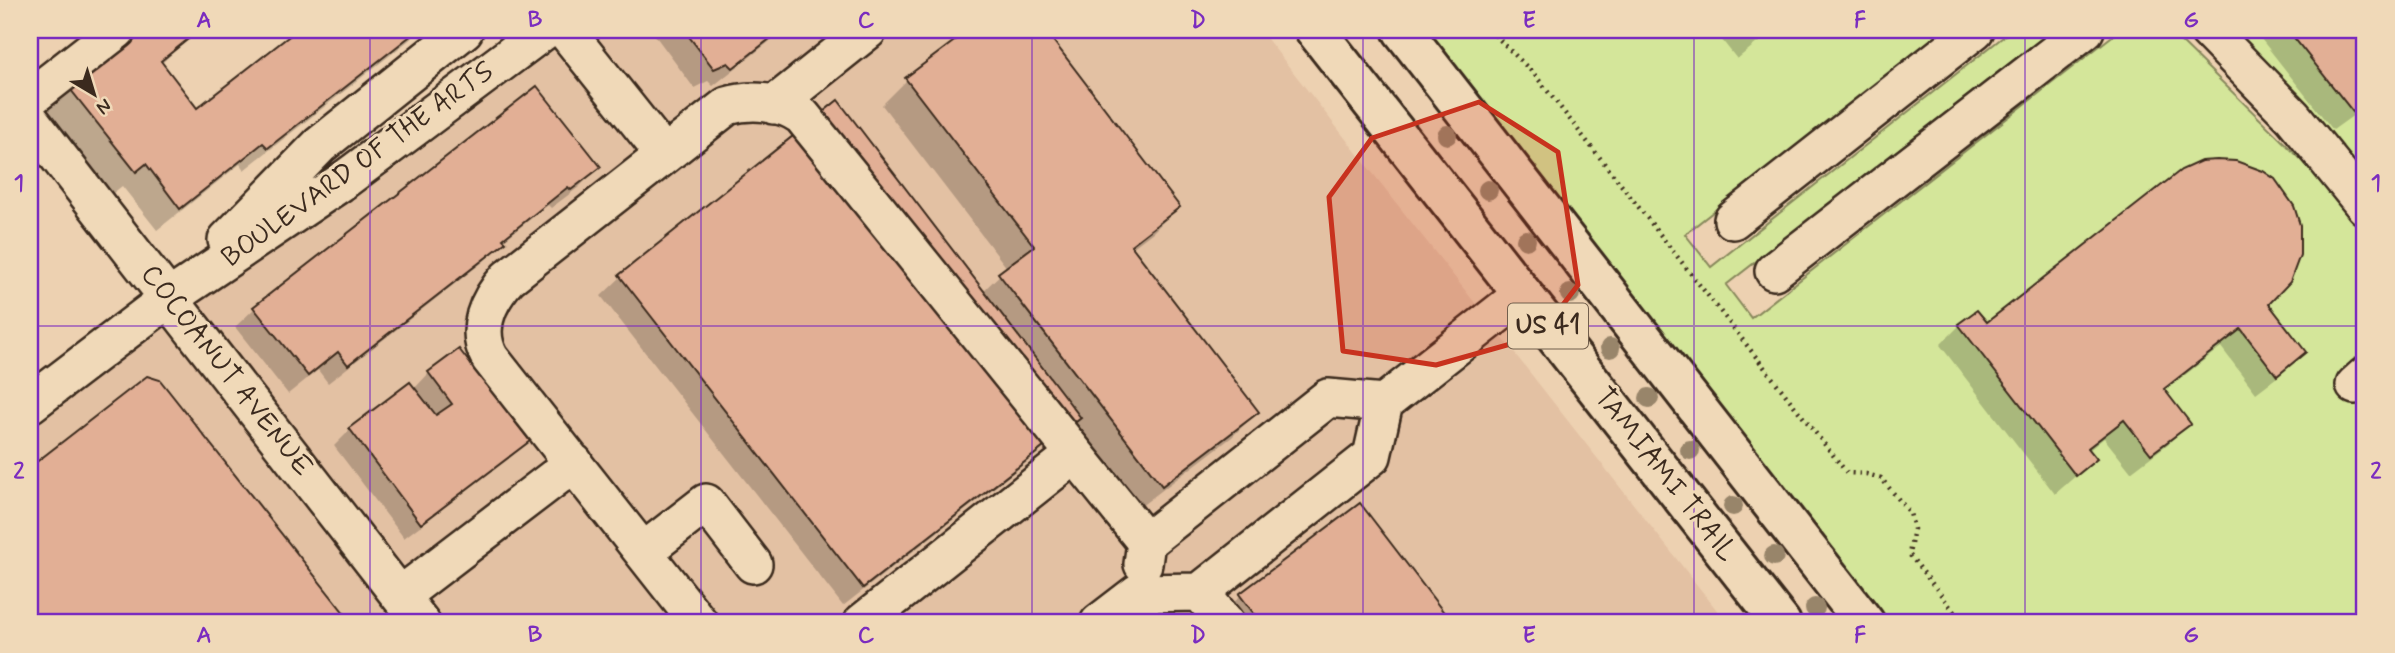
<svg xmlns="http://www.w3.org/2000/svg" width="2395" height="653" viewBox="0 0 2395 653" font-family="Mynerve,sans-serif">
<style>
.built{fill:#e3c1a3}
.green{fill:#d4e69a;stroke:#88885c;stroke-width:2}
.shadow{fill:#0003}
.building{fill:#e2af95;stroke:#3b2a1e;stroke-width:2}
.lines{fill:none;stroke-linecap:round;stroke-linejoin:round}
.minor-casing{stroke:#3b2a1e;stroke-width:42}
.major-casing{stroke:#3b2a1e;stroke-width:44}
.path{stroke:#3b2a1e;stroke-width:4.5;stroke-dasharray:2 5;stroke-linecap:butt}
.minor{stroke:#f0d9b8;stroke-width:37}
.major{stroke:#f0d9b8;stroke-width:38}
.tree{fill:#98856b}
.marked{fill:#c8321e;fill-opacity:0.2;stroke:#c8321e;stroke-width:5;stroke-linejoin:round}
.grid{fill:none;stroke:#7b2cbf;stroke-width:2;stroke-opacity:0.55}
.labels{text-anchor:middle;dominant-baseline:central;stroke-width:6;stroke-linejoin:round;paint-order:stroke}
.shield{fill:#f0d9b8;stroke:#715e4c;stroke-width:2}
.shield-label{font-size:26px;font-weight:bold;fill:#3b2a1e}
.street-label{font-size:28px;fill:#3b2a1e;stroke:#f0d9b8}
.neatline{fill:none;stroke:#7b2cbf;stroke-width:2.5}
.grid-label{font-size:23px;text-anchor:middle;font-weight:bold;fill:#7b2cbf}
</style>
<rect width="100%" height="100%" fill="#edd1b1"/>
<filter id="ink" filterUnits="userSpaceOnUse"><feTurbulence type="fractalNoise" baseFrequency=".0143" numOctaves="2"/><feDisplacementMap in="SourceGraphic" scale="14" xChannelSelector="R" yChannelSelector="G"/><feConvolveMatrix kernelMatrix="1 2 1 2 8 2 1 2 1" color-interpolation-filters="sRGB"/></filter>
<g filter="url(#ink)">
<path class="built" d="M580 30H1260L1727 623H444L197 303 353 200Z
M166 325 397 623H30V431Z"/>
<path class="green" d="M1423 30H1944L1685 234 1711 267 2012 30H2052L1726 285 1751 318 2120 30H2169L2315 173 2365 235V623H1874Z
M2223 30H2365V177L2343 149Z"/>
<path class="shadow" d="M141 30H193L195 32 161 64 197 110 300 30H422L244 170 240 164 157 230 122 186 112 194 46 109 69 86Z
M651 30H784L713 86 708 81 694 88Z
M972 30H1043L1178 207 1153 232 1132 248 1257 412 1232 437 1136 510 1059 437 843 606 601 296 621 277 982 292 1007 268 882 105 907 80Z
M1714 30H1773L1737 59Z
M2254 30H2365V107L2333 130Z
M599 167 579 187 551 208 548 205 503 241 484 261 328 383 318 370 288 394 235 327 255 308Z
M2267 304 2304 352 2285 371 2256 393 2221 347 2163 392 2188 424 2169 443 2131 472 2104 438 2088 451 2095 459 2055 494 1940 345 1959 326 1977 312 1986 324Z
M429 373 527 441 511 457 404 538 334 446 350 430 410 384 414 389Z
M145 379 159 381 349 623H30V469Z
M1359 505 1449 623H1218L1216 621 1240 596Z"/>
<path class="building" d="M138 30H195L197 32 161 61 197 108 297 30H418L268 148 263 143 180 209 146 164 136 172 67 85Z
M684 30H781L733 68 728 63 714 69Z
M969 30H1045L1180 207 1131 245 1259 412 1162 486 998 273 1034 246 905 78Z
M1749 30H1771L1758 41Z
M2288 30H2365V103L2353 112Z
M537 86 601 167 571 190 568 187 503 239 506 242 348 365 338 352 308 376 253 307Z
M838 100 1081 418 863 588 619 275Z
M2217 160 2236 161 2263 171 2275 179 2294 206 2300 225V255L2290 282 2269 304 2306 352 2277 376 2241 329 2164 389 2191 424 2151 454 2124 420 2088 448 2097 459 2076 476 1958 324 1977 310 1987 322 2181 170 2201 161Z
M459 349 530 441 421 524 349 428 410 382 436 415 452 404 428 372Z
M147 376 160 380 352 623H30V467Z
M1360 503 1452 623H1261L1239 594Z"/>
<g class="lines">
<defs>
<path id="minor" d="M565 30 664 154
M2208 30 2293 117 2365 206
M30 98 117 30
M774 105 868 30
M30 120 421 623
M1733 220 1975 30
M227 240 320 145 464 30
M1774 271 2085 30
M2355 385 2365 376
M30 404 169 298 340 183 545 30
M643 552 706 503 753 564
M1143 564 1146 542 1328 398 1384 403
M1200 592 1225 623
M400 596 574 463
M699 623 490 358C474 329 488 300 508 278L727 106C750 99 782 101 802 116L1146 542
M862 623 1075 454
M1099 623 1138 593 1200 592 1372 456 1384 403 1523 294"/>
<path id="major" d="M1315 30 1781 623
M1402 30 1865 623"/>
</defs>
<use href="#minor" class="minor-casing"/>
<use href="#major" class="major-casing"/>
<path class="path" d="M1490 30 1535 75 1847 473 1866 474 1881 478 1910 513 1914 529 1909 554 1963 623"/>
<use href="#minor" class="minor"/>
<use href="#major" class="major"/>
</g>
<g class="tree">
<circle cx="1447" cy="135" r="10"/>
<circle cx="1488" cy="190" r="10"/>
<circle cx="1526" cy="240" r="10"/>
<circle cx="1570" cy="294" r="10"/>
<circle cx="1610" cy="348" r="10"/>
<circle cx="1649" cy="398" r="10"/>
<circle cx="1690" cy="450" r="10"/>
<circle cx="1733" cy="506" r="10"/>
<circle cx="1774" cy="556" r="10"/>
<circle cx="1815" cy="608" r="10"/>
</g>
</g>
<path class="marked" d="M1479 102 1558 152 1578 285 1539 336 1436 365 1343 351 1329 197 1372 138Z"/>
<path class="grid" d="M370 30V623M701 30V623M1032 30V623M1363 30V623M1694 30V623M2025 30V623M30 326H2365"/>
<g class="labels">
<rect class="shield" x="1508" y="303.5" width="80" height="45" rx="5"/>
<g class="shield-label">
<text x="1548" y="326">US 41</text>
</g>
<g class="street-label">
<text transform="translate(358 165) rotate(-36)">BOULEVARD OF THE ARTS</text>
<text transform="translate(226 371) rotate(52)">COCOANUT AVENUE</text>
<text transform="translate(1665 475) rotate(52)">TAMIAMI TRAIL</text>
</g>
</g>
<rect width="2395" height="653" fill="none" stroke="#f0d9b8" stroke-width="77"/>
<g transform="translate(94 94) rotate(142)" stroke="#f0d9b8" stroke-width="5" paint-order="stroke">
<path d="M0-5L12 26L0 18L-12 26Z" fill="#3b2a1e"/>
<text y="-10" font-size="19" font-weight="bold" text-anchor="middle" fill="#3b2a1e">N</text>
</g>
<rect x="38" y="38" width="2318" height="576" class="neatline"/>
<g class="grid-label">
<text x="204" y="27">A</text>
<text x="535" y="27">B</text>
<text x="866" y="27">C</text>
<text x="1198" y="27">D</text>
<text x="1529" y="27">E</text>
<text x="1860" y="27">F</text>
<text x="2191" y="27">G</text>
<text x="19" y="190">1</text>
<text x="2376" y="190">1</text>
<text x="19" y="478">2</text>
<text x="2376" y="478">2</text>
<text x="204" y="642">A</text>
<text x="535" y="642">B</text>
<text x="866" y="642">C</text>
<text x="1198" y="642">D</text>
<text x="1529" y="642">E</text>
<text x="1860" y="642">F</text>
<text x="2191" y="642">G</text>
</g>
</svg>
